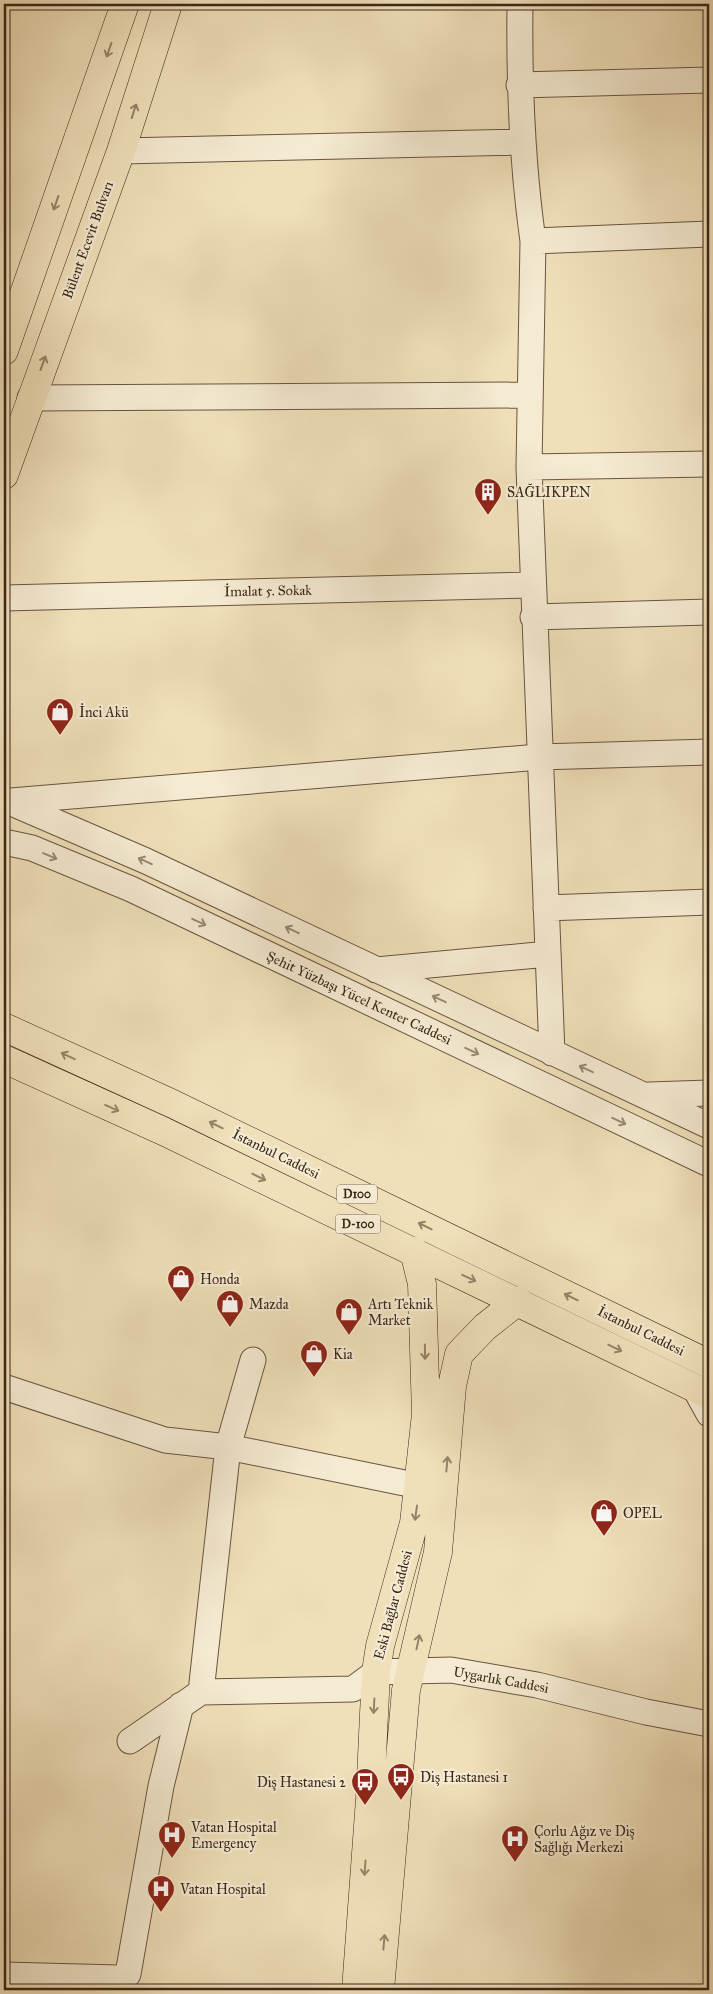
<svg xmlns="http://www.w3.org/2000/svg" width="713" height="1994" viewBox="0 0 713 1994" font-family="'IM FELL Great Primer',serif">
<style>
.lines{fill:none;stroke-linecap:round;stroke-linejoin:round}
.minor-casing{stroke:#685440;stroke-width:27}
.major-casing{stroke:#3a2618;stroke-width:29}
.highway-casing{stroke:#3a2618;stroke-width:29}
.minor{stroke:#f5ebd2;stroke-width:25}
.major{stroke:#f0e0ba;stroke-width:28}
.highway{stroke:#f0e0ba;stroke-width:28}
.oneway{stroke:#958369}
.oneway2{stroke:#988875}
.labels{text-anchor:middle;dominant-baseline:central;stroke-width:4.5;stroke-linejoin:round;paint-order:stroke}
.shield{fill:#f5ebd2;stroke:#726150;stroke-width:1}
.shield-label{font-size:12px;font-weight:bold;fill:#3a2618}
.street-label{font-size:14px;fill:#3a2618;stroke:#f5ebd2}
.poi-label{font-size:14px;fill:#3a2618;stroke:#f5ebd2;text-anchor:start}
</style>
<rect width="100%" height="100%" fill="#f0e0ba"/>
<filter id="stains"><feTurbulence type="fractalNoise" baseFrequency=".004" numOctaves="4"/><feColorMatrix values="0 0 0 0 .2 0 0 0 0 .09 0 0 0 0 .02 0 0 0 .5 -.17"/></filter>
<radialGradient id="worn" r=".72"><stop offset=".6" stop-color="#630" stop-opacity="0"/><stop offset="1" stop-color="#630" stop-opacity=".3"/></radialGradient>
<g class="lines">
<defs>
<path id="minor" d="M520 4C519 83 522 163 533 241
M519 85 709 80
M121 151 523 142
M30 398 529 395
M529 467 709 464
M4 598 532 585
M533 617 709 612
M7 801 146 861 709 1126
M11 801 539 757 709 752
M4 842 32 848 131 889 709 1164
M546 908 709 902
M376 970 548 954
M552 1053 529 467 533 241 709 234
M649 1095 709 1093
M4 1387 165 1440 228 1447 419 1486
M694 1387 709 1414
M201 1692 228 1447 253 1360
M130 1741 201 1692 353 1689 376 1672 412 1671 451 1670 537 1685 646 1712 709 1724
M4 1975 119 1978 128 1974 161 1786 181 1705"/>
<path id="major" d="M4 351 125 4
M4 475 121 151 168 4
M356 1990 370 1799 376 1672 380 1646 414 1523 426 1414 422 1284 414 1251
M380 1990 406 1690 438 1552 452 1386 459 1354 485 1327 518 1301"/>
<path id="highway" d="M4 1027 173 1104 709 1364
M4 1059 163 1131 709 1395"/>
</defs>
<use href="#minor" class="minor-casing"/>
<use href="#major" class="major-casing"/>
<use href="#highway" class="highway-casing"/>
<use href="#minor" class="minor"/>
<use href="#major" class="major"/>
<use href="#highway" class="highway"/>
</g>
<defs><path id="oneway-shaft" d="M-6 0H5M1.5-3L5.5 0L1.5 3" fill="none" stroke-width="1.6" stroke-linecap="round" stroke-linejoin="round" transform="scale(1.25)"/></defs>
<g class="oneway">
<use href="#oneway-shaft" transform="translate(109 50) rotate(109)"/>
<use href="#oneway-shaft" transform="translate(134 111) rotate(-72)"/>
<use href="#oneway-shaft" transform="translate(56 203) rotate(109)"/>
<use href="#oneway-shaft" transform="translate(43 363) rotate(-70)"/>
<use href="#oneway-shaft" transform="translate(68 1056) rotate(-155)"/>
<use href="#oneway-shaft" transform="translate(112 1108) rotate(24)"/>
<use href="#oneway-shaft" transform="translate(216 1125) rotate(-154)"/>
<use href="#oneway-shaft" transform="translate(259 1177) rotate(26)"/>
<use href="#oneway-shaft" transform="translate(425 1226) rotate(-154)"/>
<use href="#oneway-shaft" transform="translate(469 1278) rotate(25)"/>
<use href="#oneway-shaft" transform="translate(571 1297) rotate(-154)"/>
<use href="#oneway-shaft" transform="translate(615 1348) rotate(26)"/>
<use href="#oneway-shaft" transform="translate(425 1352) rotate(89)"/>
<use href="#oneway-shaft" transform="translate(447 1464) rotate(-85)"/>
<use href="#oneway-shaft" transform="translate(416 1513) rotate(98)"/>
<use href="#oneway-shaft" transform="translate(418 1642) rotate(-78)"/>
<use href="#oneway-shaft" transform="translate(374 1706) rotate(93)"/>
<use href="#oneway-shaft" transform="translate(365 1868) rotate(94)"/>
<use href="#oneway-shaft" transform="translate(384 1942) rotate(-85)"/>
</g>
<g class="oneway2">
<use href="#oneway-shaft" transform="translate(50 856) rotate(23)"/>
<use href="#oneway-shaft" transform="translate(145 861) rotate(-156)"/>
<use href="#oneway-shaft" transform="translate(199 922) rotate(25)"/>
<use href="#oneway-shaft" transform="translate(292 930) rotate(-155)"/>
<use href="#oneway-shaft" transform="translate(439 999) rotate(-155)"/>
<use href="#oneway-shaft" transform="translate(472 1051) rotate(25)"/>
<use href="#oneway-shaft" transform="translate(586 1069) rotate(-155)"/>
<use href="#oneway-shaft" transform="translate(619 1121) rotate(25)"/>
</g>
<defs>
<symbol id="building-pin" viewBox="-11 -11 22 30"><path d="M0 17L-7.5 6A9.5 9.5 0 1 1 7.5 6Z" fill="#8f2418" stroke="#f5ebd2"/><path d="M-4-6H4V6H1V3H-1V6H-4ZM-2.5-4.3h1.7v1.8h-1.7ZM.8-4.3h1.7v1.8H.8ZM-2.5-1h1.7V.8h-1.7ZM.8-1h1.7V.8H.8Z" fill="#fff"/></symbol>
<symbol id="shop-pin" viewBox="-11 -11 22 30"><path d="M0 17L-7.5 6A9.5 9.5 0 1 1 7.5 6Z" fill="#8f2418" stroke="#f5ebd2"/><path d="M-5-2.5h2.3a2.7 3.5 0 0 1 5.4 0H5L5.5 6h-11ZM-1.5-2.5h3a1.5 2.3 0 0 0-3 0Z" fill="#fff"/></symbol>
<symbol id="bus-pin" viewBox="-11 -11 22 30"><path d="M0 17L-7.5 6A9.5 9.5 0 1 1 7.5 6Z" fill="#8f2418" stroke="#f5ebd2"/><path d="M-5-6H5V4H4V6H2V4H-2V6H-4V4H-5ZM-3.5-4V0h7V-4ZM-3.5 1.2v1.5H-2V1.2ZM2 1.2v1.5H3.5V1.2Z" fill="#fff"/></symbol>
<symbol id="hospital-pin" viewBox="-11 -11 22 30"><path d="M0 17L-7.5 6A9.5 9.5 0 1 1 7.5 6Z" fill="#8f2418" stroke="#f5ebd2"/><path d="M-5-5h3v3.5h4V-5h3V5h-3V1.5h-4V5h-3Z" fill="#fff"/></symbol>
</defs>
<g fill-rule="evenodd">
<use href="#building-pin" x="472" y="476" width="32" height="43"/>
<use href="#shop-pin" x="44" y="696" width="32" height="43"/>
<use href="#shop-pin" x="165" y="1263" width="32" height="43"/>
<use href="#shop-pin" x="214" y="1288" width="32" height="43"/>
<use href="#shop-pin" x="333" y="1296" width="32" height="43"/>
<use href="#shop-pin" x="298" y="1338" width="32" height="43"/>
<use href="#shop-pin" x="588" y="1497" width="32" height="43"/>
<use href="#bus-pin" x="385" y="1761" width="32" height="43"/>
<use href="#bus-pin" x="349" y="1766" width="32" height="43"/>
<use href="#hospital-pin" x="156" y="1819" width="32" height="43"/>
<use href="#hospital-pin" x="499" y="1823" width="32" height="43"/>
<use href="#hospital-pin" x="145" y="1873" width="32" height="43"/>
</g>
<g class="labels">
<g class="shield">
<rect x="337" y="1184.5" width="40" height="19" rx="4"/>
<rect x="335.5" y="1214.5" width="45" height="19" rx="4"/>
</g>
<g class="shield-label">
<text x="357" y="1194">D100</text>
<text x="358" y="1224">D-100</text>
</g>
<g class="street-label">
<text transform="translate(88 240) rotate(-70)">Bülent Ecevit Bulvarı</text>
<text transform="translate(268 591) rotate(-1)">İmalat 5. Sokak</text>
<text transform="translate(359 998) rotate(25)">Şehit Yüzbaşı Yücel Kenter Caddesi</text>
<text transform="translate(276 1154) rotate(26)">İstanbul Caddesi</text>
<text transform="translate(641 1331) rotate(26)">İstanbul Caddesi</text>
<text transform="translate(393 1605) rotate(-75)">Eski Bağlar Caddesi</text>
<text transform="translate(501 1680) rotate(10)">Uygarlık Caddesi</text>
</g>
<g class="poi-label">
<text x="507" y="492">SAĞLIKPEN</text>
<text x="79" y="712">İnci Akü</text>
<text x="200" y="1279">Honda</text>
<text x="249" y="1304">Mazda</text>
<text x="368" y="1304">Artı Teknik<tspan x="368" dy="16">Market</tspan></text>
<text x="333" y="1354">Kia</text>
<text x="623" y="1513">OPEL</text>
<text x="420" y="1777">Diş Hastanesi 1</text>
<text x="346" y="1782" text-anchor="end">Diş Hastanesi 2</text>
<text x="191" y="1827">Vatan Hospital<tspan x="191" dy="16">Emergency</tspan></text>
<text x="534" y="1831">Çorlu Ağız ve Diş<tspan x="534" dy="16">Sağlığı Merkezi</tspan></text>
<text x="180" y="1889">Vatan Hospital</text>
</g>
</g>
<rect width="713" height="1994" fill="none" stroke="#f0e0ba" stroke-width="20"/>
<rect x="5" y="5" width="703" height="1984" fill="none" stroke="#3a2618" stroke-width="2.5"/>
<rect x="10" y="10" width="693" height="1974" fill="none" stroke="#3a2618"/>
<rect width="100%" height="100%" filter="url(#stains)"/>
<rect width="100%" height="100%" fill="url(#worn)"/>
</svg>
